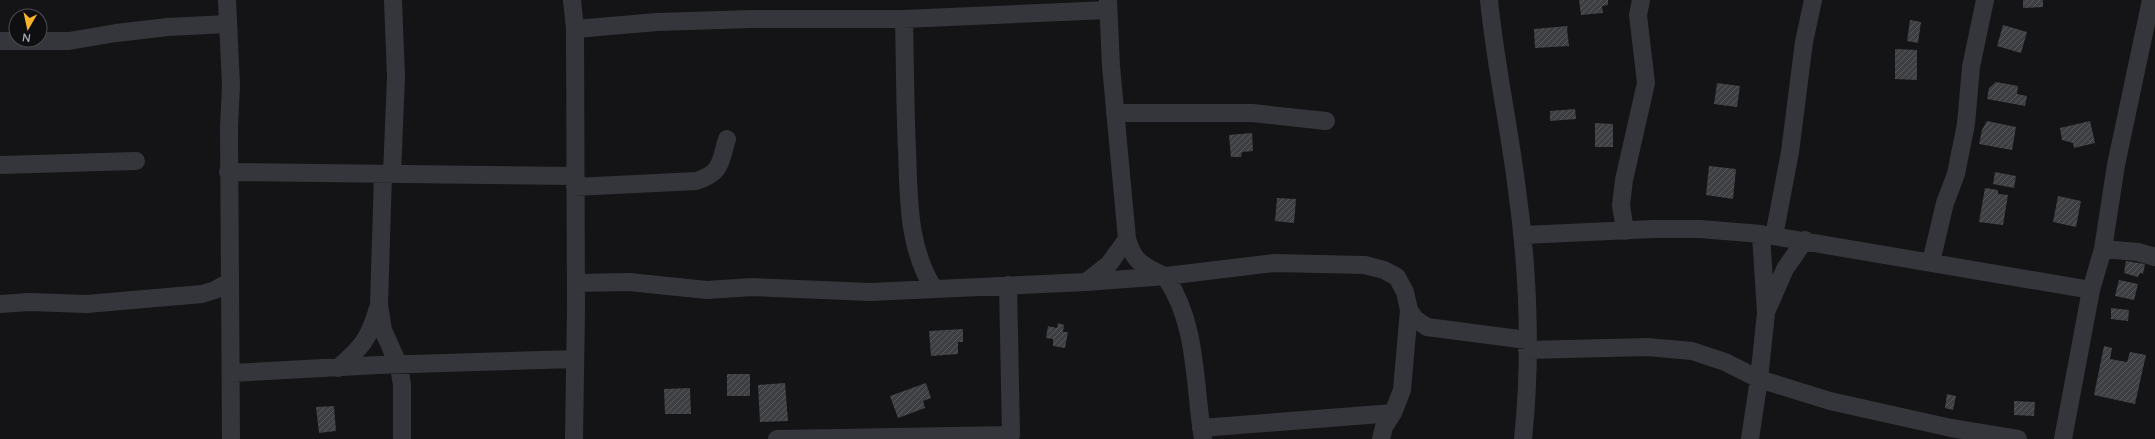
<svg xmlns="http://www.w3.org/2000/svg" width="2155" height="439" viewBox="0 0 2155 439" font-family="Lato,sans-serif">
<style>
.building{fill:url(#building-hatch)}
.lines{fill:none;stroke-linecap:round;stroke-linejoin:round}
.minor{stroke:#35363b;stroke-width:18}
</style>
<defs>
<pattern id="building-hatch" width="6" height="6" patternUnits="userSpaceOnUse"><rect width="6" height="6" fill="#3e3f43"/><path d="M-1 1l2-2M0 6l6-6M5 7l2-2" fill="none" stroke="#57585c"/></pattern>
</defs>
<rect width="100%" height="100%" fill="#141416"/>
<path class="building" d="M1579 0H1608V5L1602 6 1603 13 1581 15Z
M2023 0H2043V7L2023 8Z
M1910 20 1921 22 1918 43 1907 41Z
M2003 25 2027 32 2021 53 1997 46Z
M1568 26 1567 29 1569 46 1535 48 1534 29Z
M1895 49 1917 50V80L1895 79Z
M1996 82 2018 86 2017 94 2027 96 2025 106 1987 99 1989 88Z
M1717 83 1740 86 1737 107 1714 104Z
M1575 109 1576 119 1550 121V111Z
M1987 121 2016 127 2012 150 1979 144 1982 130Z
M2090 121 2095 143 2074 148 2073 143 2062 140 2060 128Z
M1595 123 1613 124V147H1595Z
M1252 133 1253 151 1242 152 1241 157H1231L1229 135Z
M1709 166 1736 169 1733 199 1706 195Z
M1995 172 2016 176 2014 188 1993 184Z
M1985 188 1998 190V194L2008 195 2003 225 1979 222Z
M2058 196 2081 201 2076 227 2053 222Z
M1277 198 1296 199 1294 223 1275 221Z
M2126 261 2145 264 2143 274 2140 273 2138 277 2124 273Z
M2119 280 2138 284 2134 300 2115 296Z
M2111 308 2129 310 2128 321 2111 319Z
M1058 323 1064 325 1063 332H1068L1065 348 1053 346V339L1046 338 1048 326 1057 328Z
M963 329V342H958V354L931 356 929 331Z
M2104 346 2112 348 2110 359 2127 362 2130 352 2146 355 2135 404 2094 395Z
M727 374H750V396H727Z
M785 383 788 421 760 422 758 385Z
M926 383 931 398 923 401 925 408 898 418 890 396Z
M690 388 691 414H665L664 389Z
M1947 394 1956 396 1953 410 1945 408Z
M2014 401 2035 402 2034 416 2014 415Z
M334 406 336 431 319 433 316 407Z"/>
<g class="lines">
<path class="minor" d="M227 0 231 85 229 127 231 439
M572 0 575 29 576 309 574 439
M1108 0 1111 66 1127 239C1133 258 1138 263 1156 272 1160 274 1164 275 1166 278 1198 324 1194 387 1203 439
M1489 0C1495 61 1508 121 1516 182 1528 267 1532 354 1523 439
M904 19C905 63 905 106 907 150 909 198 907 246 934 289
M575 29 657 22 752 19H904L1108 10
M0 41H69L116 33 168 27 228 24
M1115 113H1252L1326 121
M0 165 136 161
M228 172 575 176
M383 174 379 305 383 330 399 366 402 385V439
M392 174 396 77 393 0
M575 187 696 181C722 173 720 162 727 139
M1625 231 1621 205 1624 180 1646 83 1638 15 1641 0
M1522 235 1653 229H1700L1761 234 2091 290
M1774 236 1790 152 1804 42 1813 0
M2103 249 2138 252 2155 257
M1931 262 1945 203 1956 174 1966 124 1971 67 1985 0
M1086 282 1109 264 1127 239
M576 283 629 282 707 290 752 287 870 292 1086 282 1166 276 1274 263 1365 265 1384 270 1397 277 1405 292 1409 310 1415 319 1427 327 1527 340
M0 304 29 302 87 304 202 294 215 290 229 282
M1767 310 1785 269 1805 240
M1527 350 1647 347 1692 351 1725 362 1759 379 1830 401 1951 428 2018 439
M338 368C362 347 369 339 378 308
M231 373 378 365 575 359
M1201 428 1393 413
M777 439 1011 435 1008 285
M1381 439 1384 427 1393 413 1402 390 1409 310
M1750 439 1759 379 1766 313 1761 234
M2063 439 2091 290 2103 249 2116 165 2151 0"/>
</g>
<g transform="translate(28 28) rotate(189)"><circle r="19" fill="#0f0f11" stroke="#4b4d53"/>
<path d="M0-3L7 15L0 10L-7 15Z" fill="#f8b32a"/>
<text y="-6" font-size="11" font-weight="bold" text-anchor="middle" fill="#a5abb7">N</text>
</g>
</svg>
